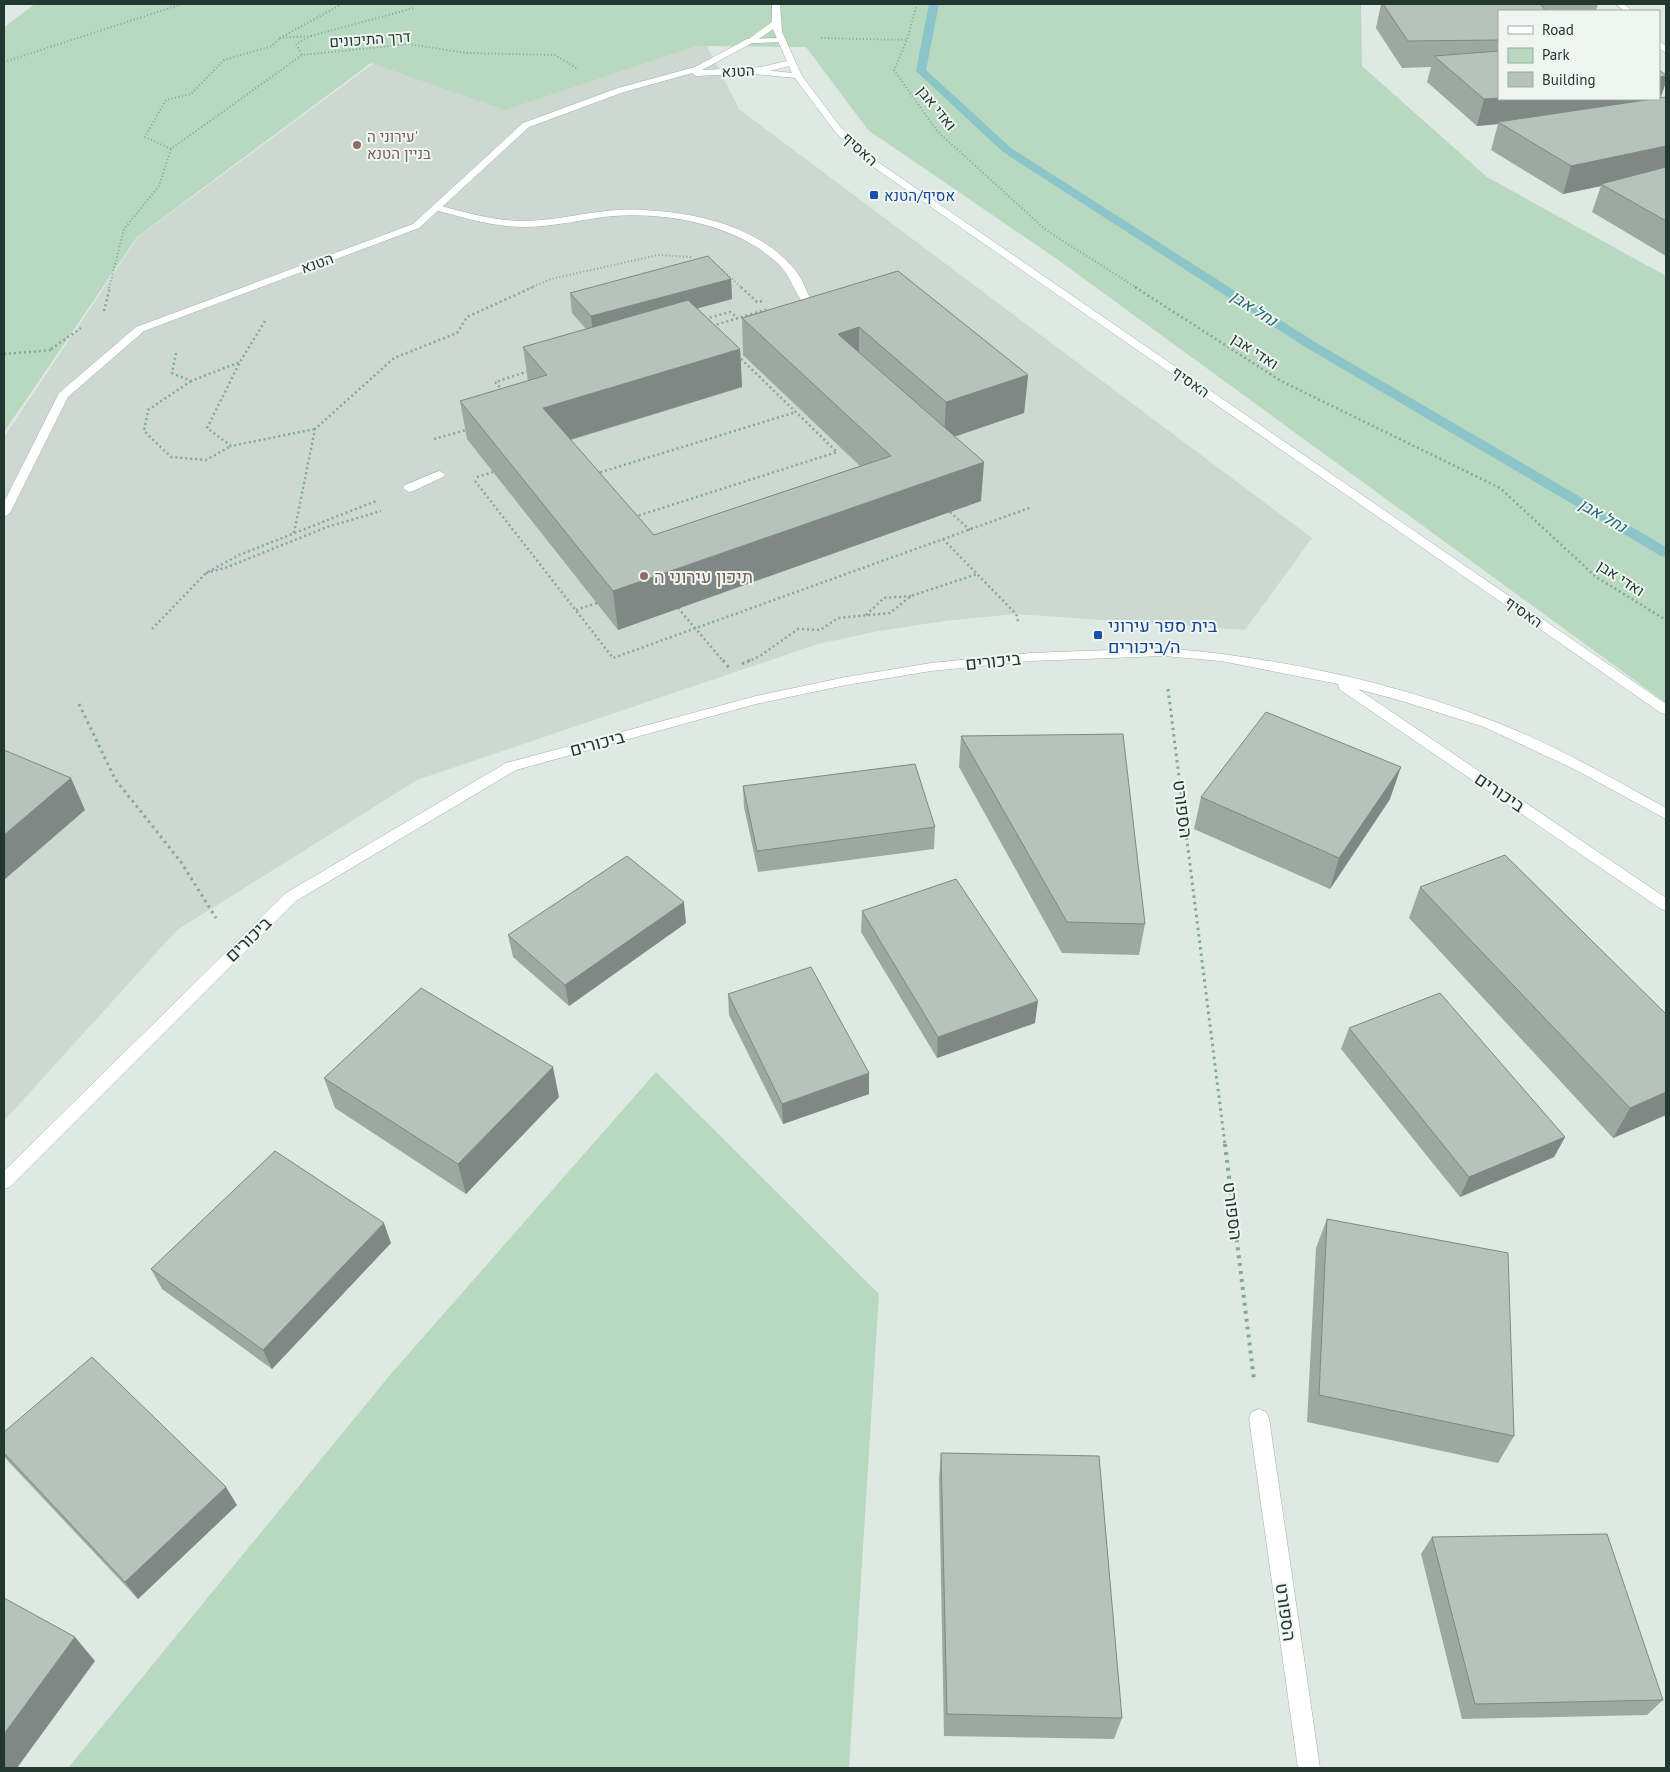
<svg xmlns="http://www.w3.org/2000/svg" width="1670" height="1772" viewBox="0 0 1670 1772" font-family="'PT Sans',Heebo,sans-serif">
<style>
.built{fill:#cdd8d3}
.green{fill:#b9d8c0}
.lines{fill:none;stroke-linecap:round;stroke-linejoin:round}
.stream{fill:#8bc4c9;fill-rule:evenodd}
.lane-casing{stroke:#a3b0aa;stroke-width:1}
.street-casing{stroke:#a3b0aa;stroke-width:1}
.secondary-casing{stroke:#9fb3ab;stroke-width:1}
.path-far3{stroke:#82a99b;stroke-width:2;stroke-dasharray:1 2.5;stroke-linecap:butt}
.path-far2{stroke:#82a99b;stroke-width:2.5;stroke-dasharray:2 3;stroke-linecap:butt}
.path-far1{stroke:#82a99b;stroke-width:3;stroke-dasharray:2.5 4;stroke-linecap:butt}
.path{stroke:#82a99b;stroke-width:4;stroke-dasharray:3 5;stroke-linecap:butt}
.lane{fill:#fff;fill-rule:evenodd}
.street{fill:#fff;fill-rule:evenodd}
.secondary{fill:#fff;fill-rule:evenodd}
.wall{fill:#9ca8a2}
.shaded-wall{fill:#7f8884}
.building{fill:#b5c3bc;stroke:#7f8884}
.education-dot{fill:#8d6e63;stroke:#eff6f2;stroke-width:2}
.transit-dot{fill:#1a4fb4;stroke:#eff6f2;stroke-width:2}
.labels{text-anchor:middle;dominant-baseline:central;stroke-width:4;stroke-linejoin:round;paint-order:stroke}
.far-street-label{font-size:15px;fill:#223730;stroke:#eff6f2}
.far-education-label{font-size:15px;fill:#785e54;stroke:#eff6f2;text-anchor:start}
.far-transit-label{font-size:15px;fill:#164399;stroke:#eff6f2;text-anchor:start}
.far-water-label{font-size:16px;font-style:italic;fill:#22656d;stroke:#eff6f2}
.education-label{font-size:18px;fill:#785e54;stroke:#eff6f2;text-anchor:start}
.transit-label{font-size:18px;fill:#164399;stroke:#eff6f2;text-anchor:start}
.street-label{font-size:18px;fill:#223730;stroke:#eff6f2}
</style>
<rect width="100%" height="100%" fill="#dfe9e4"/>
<path class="built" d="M705 42 739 109 1312 538 1245 630 1016 614 944 621 879 631 818 644 417 780 177 930 4 1121V437L138 237 378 60 500 108Z"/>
<path class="green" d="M35 4H1361L1362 66 1487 177 1666 276V703L1054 257 868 130 806 47 696 46 505 110 371 63 137 237 4 432V27Z
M656 1072 879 1294 849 1768H68L390 1375Z"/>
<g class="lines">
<path class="stream" d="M929 4H939L926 70 1011 148 1315 342 1666 547V557L1661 556 1307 348 1003 152 916 71Z"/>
<defs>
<path id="lane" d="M437 205C465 212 494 221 523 221 555 221 586 212 618 210 679 208 760 222 798 274 803 281 806 290 810 298L809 300H801C792 286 788 271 774 260 733 224 666 212 613 216 583 219 553 227 523 227 492 227 463 217 434 210L432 208Z
M439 471 443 473 445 475 443 477 413 491 409 492 403 488 405 485Z"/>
<path id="street" d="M1616 4H1624L1632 11H1624Z
M781 38 785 40 784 42 752 43 702 70 761 67 791 60 794 61V65L761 73 696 76 692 73 624 92 529 127 419 228 144 331 68 397 10 513 4 517V502L59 393 136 327 413 224 523 123 618 88 695 67 747 39Z
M1659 41 1666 46V53L1659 48Z
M1164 648C1275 657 1389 681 1493 721 1553 744 1610 777 1666 808V819L1574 769 1484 727 1402 701 1358 689 1666 898V911L1661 909 1339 689 1338 684 1221 661 1164 656 1030 661 931 671 846 685 756 704 516 770 296 901 10 1187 4 1189V1171L286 893 506 763 756 696 846 677 931 663 1030 653Z
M1259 1409 1266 1412 1269 1418 1320 1768H1298L1249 1418 1252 1412Z"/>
<path id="secondary" d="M772 4H780L782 32 802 76 842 129 875 160 1666 704V714L1661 713 869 164 836 133 795 78 743 73 742 71 746 68 792 73 773 29 753 43 746 41 772 22Z"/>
</defs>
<use href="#lane" class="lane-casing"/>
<use href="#street" class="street-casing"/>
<use href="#secondary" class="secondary-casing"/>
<path class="path-far3" d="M342 4 280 38 311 36 296 44 302 55 409 44 466 53 555 55 578 69
M917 4 907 40 894 70 937 131 1046 230 1137 288
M311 36 414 8
M821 38 907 40
M4 62 182 4
M171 149 145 137 166 100 191 94 224 60 272 46 280 38
M719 267 742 288
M109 288 124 229 159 186 171 149 302 55
M530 288 551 279 658 255 691 257"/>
<path class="path-far2" d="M741 287 757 302 763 301
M1135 287 1281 381 1500 488 1596 577 1666 620
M104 311 110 287
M705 319 730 312 738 318
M265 321 240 362 207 428 231 446 315 429
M712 326 768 309
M51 349 81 328
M176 353 172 373 191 381 240 362
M4 354 53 350
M191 381 148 410 144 431 171 457 206 460 231 446
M503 391 495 382 529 371
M434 439 469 429
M600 475 598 473 796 412
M477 477 493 472
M475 481 613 658 1032 507
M950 512 970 530
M634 517 837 452 738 356
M294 533 315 429 394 358 457 333 467 317 533 287
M943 539 1016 614 1018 621
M206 573 225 568 327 527 381 511
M678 608 724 662
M576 610 597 603
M866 615 884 598 911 596
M152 629 206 573 239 555 376 501
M747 662 760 656 798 629 820 630 838 618 890 613 911 596 977 574"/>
<path class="path-far1" d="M723 660 730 669
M742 664 750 660
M1168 689 1225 1145
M79 704 115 779 181 862 216 918"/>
<path class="path" d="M1225 1144 1254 1380"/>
<use href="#lane" class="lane"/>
<use href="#street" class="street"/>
<use href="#secondary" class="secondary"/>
</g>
<path class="wall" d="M1381 4H1598L1596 11H1499V99L1661 98 1666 97V256L1592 212 1601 186 1563 194 1491 150 1498 124 1477 126 1427 82 1431 67 1402 68 1376 28Z
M898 271 1028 375 1024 413 954 437 981 501 618 630 467 439 460 401 528 381 523 347 586 329 572 313 570 293 731 279 732 299 697 308 740 349 742 387 571 440 654 535 860 466 743 355 742 318Z
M961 736 1145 924 1139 955 1062 953 959 767Z
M743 786 935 827 934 849 758 872 744 807Z
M1201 797 1390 799 1330 889 1194 829Z
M1420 887 1666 1115 1613 1138 1409 918Z
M862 911 1035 1023 937 1058 861 932Z
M686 923 569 1006 513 957 508 935Z
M728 994 869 1094 783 1124 729 1015Z
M1349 1028 1565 1137 1554 1157 1460 1197 1341 1049Z
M324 1078 559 1097 466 1194 335 1108Z
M1327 1219 1514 1436 1498 1463 1307 1422 1316 1248Z
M391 1243 272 1369 162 1289 151 1269Z
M4 1432 237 1505 138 1599 7 1460 4 1456Z
M941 1453 1122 1718 1114 1739 944 1736 939 1479Z
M1432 1537 1663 1700 1647 1715 1462 1719 1421 1554Z"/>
<path class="shaded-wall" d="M1666 76V82L1659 103 1498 122V124L1477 126 1484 99 1499 98V99H1659V77Z
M1666 146V172L1601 184V186L1563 194 1571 166Z
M731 279 732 299 593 337 591 316Z
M859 327V365L838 334Z
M740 349 742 387 549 446 543 408Z
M1028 375 1024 413 944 440 946 402Z
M984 462 981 501 618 630 613 591Z
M1401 767 1390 799 1330 889 1339 858Z
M71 778 85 810 4 880V835Z
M684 902 686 923 569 1006 565 985Z
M1038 1001 1035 1023 937 1058 938 1037Z
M553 1067 559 1097 466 1194 458 1164Z
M869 1073V1094L783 1124 782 1104Z
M1666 1092V1115L1613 1138 1630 1108Z
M1565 1137 1554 1157 1460 1197 1469 1177Z
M384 1223 391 1243 272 1369 263 1350Z
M226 1487 237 1505 138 1599 125 1582Z
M75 1637 95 1661 17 1768H4V1734Z"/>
<path class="building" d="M1383 4H1540L1546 11H1499V40L1408 41Z
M1499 51V98L1484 99 1434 56Z
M1659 70 1666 75V76L1659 77Z
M1666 97V146L1571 166 1498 122Z
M1666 167V221L1601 184Z
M708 256 731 279 591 316 570 293Z
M898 271 1028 375 946 402 859 327 838 334 984 462 613 591 460 401 547 375 523 347 688 300 740 349 543 408 654 535 891 456 742 318Z
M1266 712 1401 767 1339 858 1201 797Z
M1123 734 1145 924 1067 922 961 736Z
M4 750 71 778 4 835Z
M915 764 935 827 757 851 743 786Z
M1505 855 1666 1014V1092L1630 1108 1420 887Z
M627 856 684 902 565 985 508 935Z
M956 879 1038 1001 938 1037 862 911Z
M811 967 869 1073 782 1104 728 994Z
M421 988 553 1067 458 1164 324 1078Z
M1440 993 1565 1137 1469 1177 1349 1028Z
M275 1151 384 1223 263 1350 151 1269Z
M1327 1219 1508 1253 1514 1436 1319 1395Z
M92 1357 226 1487 125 1582 4 1453V1432Z
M941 1453 1099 1456 1122 1718 947 1714Z
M1607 1534 1663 1700 1475 1704 1432 1537Z
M4 1598 75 1637 4 1734Z"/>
<g class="education-dot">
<circle cx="357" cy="145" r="5"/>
<circle cx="644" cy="576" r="5"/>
</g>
<g class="transit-dot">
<rect x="869" y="190" width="10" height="10" rx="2.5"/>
<rect x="1093" y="630" width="10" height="10" rx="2.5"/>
</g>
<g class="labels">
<g class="far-street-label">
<text transform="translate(370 39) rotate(-4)">דרך התיכונים</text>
<text transform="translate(738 71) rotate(-3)">הטנא</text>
<text transform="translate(937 108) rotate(51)">ואדי אבן</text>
<text transform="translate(860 149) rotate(42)">האסיף</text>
<text transform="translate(317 263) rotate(-20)">הטנא</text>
<text transform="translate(1255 351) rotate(33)">ואדי אבן</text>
<text transform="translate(1191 382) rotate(35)">האסיף</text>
<text transform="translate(1621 578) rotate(33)">ואדי אבן</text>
<text transform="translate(1524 612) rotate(35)">האסיף</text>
</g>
<g class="far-education-label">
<text x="367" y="136">עירוני ה'<tspan x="367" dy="17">בניין הטנא</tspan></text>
</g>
<g class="far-transit-label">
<text x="884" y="195">אסיף/הטנא</text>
</g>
<g class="far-water-label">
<text transform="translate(1254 308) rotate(33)">נחל אבן</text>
<text transform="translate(1603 515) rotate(30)">נחל אבן</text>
</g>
<g class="education-label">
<text x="654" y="576">תיכון עירוני ה</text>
</g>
<g class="transit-label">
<text x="1108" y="625">בית ספר עירוני<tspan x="1108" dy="21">ה/ביכורים</tspan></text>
</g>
<g class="street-label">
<text transform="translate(993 661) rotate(-6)">ביכורים</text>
<text transform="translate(597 743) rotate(-15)">ביכורים</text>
<text transform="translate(1500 792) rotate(34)">ביכורים</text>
<text transform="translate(1183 809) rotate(83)">הספורט</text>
<text transform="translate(248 939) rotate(-44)">ביכורים</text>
<text transform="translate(1233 1211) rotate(83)">הספורט</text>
<text transform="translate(1286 1612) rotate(82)">הספורט</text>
</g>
</g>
<rect width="1670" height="1772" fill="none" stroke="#223730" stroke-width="10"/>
<rect x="1498" y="10" width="162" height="90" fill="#eff6f2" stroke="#9daaa4"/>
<rect x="1508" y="26" width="25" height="8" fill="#ffffff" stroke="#9daaa4"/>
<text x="1542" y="35" font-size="15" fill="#223730">Road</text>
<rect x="1508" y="48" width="25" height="15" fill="#b9d8c0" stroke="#9daaa4"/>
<text x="1542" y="60" font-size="15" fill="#223730">Park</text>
<rect x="1508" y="72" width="25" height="15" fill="#b5c3bc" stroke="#9daaa4"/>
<text x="1542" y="85" font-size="15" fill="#223730">Building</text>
</svg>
